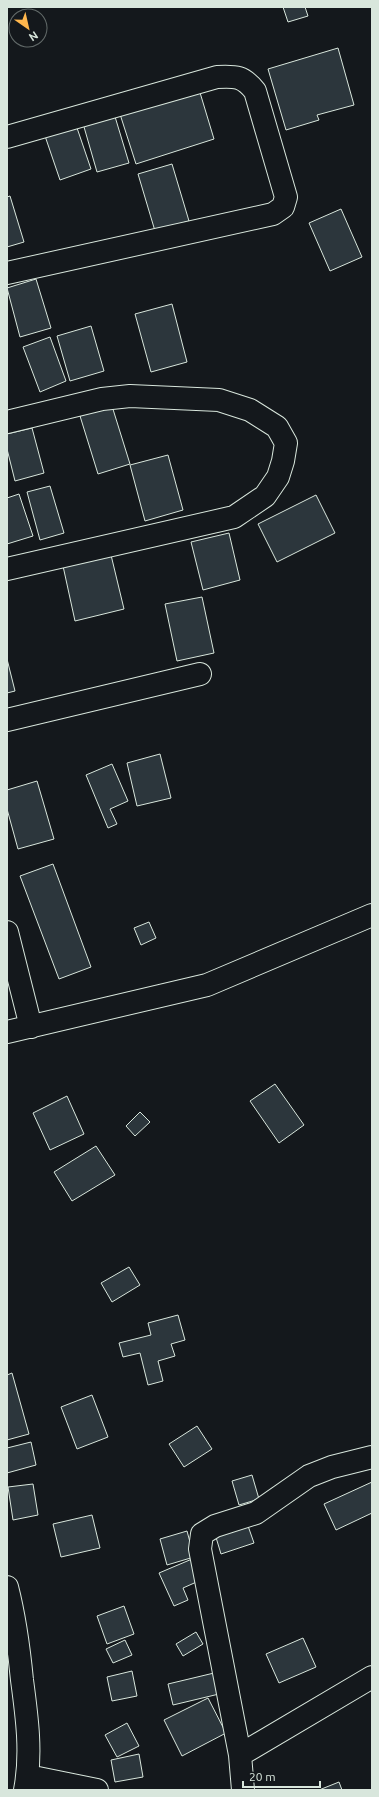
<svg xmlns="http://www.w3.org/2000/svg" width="379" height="1797" viewBox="0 0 379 1797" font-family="Ubuntu,sans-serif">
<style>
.building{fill:#2c363c;stroke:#d8e6dc}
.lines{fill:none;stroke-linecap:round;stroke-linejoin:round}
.minor-casing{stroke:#d8e6dc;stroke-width:24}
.minor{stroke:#14181c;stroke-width:22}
</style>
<rect width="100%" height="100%" fill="#14181c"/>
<path class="building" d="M283 7H305L308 16 288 22Z
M338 48 354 105 317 115 319 120 286 130 268 69Z
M198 86 214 139 136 164 119 111Z
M113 110 129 163 97 172 82 120Z
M75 122 91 169 60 180 44 133Z
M172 164 189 221 155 231 138 174Z
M10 196 24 242 7 247V197Z
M341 209 362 257 330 271 309 223Z
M36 279 51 328 20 337 7 288Z
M172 304 187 362 151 372 135 314Z
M91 326 104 371 70 381 57 336Z
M50 337 66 381 40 392 23 347Z
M112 406 130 464 98 474 80 416Z
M32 428 44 473 15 481 7 449V434Z
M168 455 183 510 145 521 130 465Z
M50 486 64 533 40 540 27 492Z
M19 494 33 536 7 544V498Z
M316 495 335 533 277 562 258 524Z
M229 533 240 580 203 590 191 542Z
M111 555 124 609 75 621 63 566Z
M202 597 214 653 177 661 165 604Z
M7 659 15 691 7 693Z
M160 754 171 798 137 806 127 763Z
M112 764 128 801 110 809 117 824 108 828 86 775Z
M37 781 54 839 18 849 7 809V790Z
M53 864 91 967 59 979 20 876Z
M149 922 156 938 141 945 134 928Z
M275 1084 304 1125 279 1143 250 1101Z
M67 1096 84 1134 50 1150 33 1113Z
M140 1112 150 1122 135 1136 126 1126Z
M96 1146 115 1175 72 1201 54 1172Z
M129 1267 140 1285 112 1302 101 1283Z
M178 1315 185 1340 171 1344 175 1356 158 1361 163 1381 148 1385 140 1353 123 1357 119 1343 151 1335 148 1323Z
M12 1373 29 1434 7 1440V1375Z
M92 1395 108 1437 77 1449 61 1407Z
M197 1426 212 1449 184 1467 169 1444Z
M31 1442 36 1465 7 1473V1448Z
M252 1475 259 1499 239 1505 232 1481Z
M372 1482V1513L336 1530 324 1504Z
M33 1484 38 1515 13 1520 8 1487Z
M92 1515 100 1548 61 1557 53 1524Z
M247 1523 254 1543 221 1554 215 1534Z
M187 1531 194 1557 167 1565 160 1539Z
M192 1559 201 1580 183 1588 188 1600 174 1606 159 1573Z
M124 1606 134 1634 107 1644 97 1616Z
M196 1632 203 1644 183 1656 176 1644Z
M303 1638 316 1667 279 1683 266 1654Z
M125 1640 132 1655 113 1663 106 1649Z
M132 1671 137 1696 112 1701 107 1677Z
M214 1673 219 1694 173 1705 168 1684Z
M208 1698 226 1733 182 1756 164 1720Z
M127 1723 139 1746 117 1757 105 1735Z
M139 1754 143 1777 115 1782 111 1760Z
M339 1782 342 1790H319Z"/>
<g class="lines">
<defs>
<path id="minor" d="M7 137 217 77C236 76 243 76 255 91L286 197 283 207 273 214 7 273
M7 422 102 399 130 396 219 400 250 410 277 427 286 443 283 461 278 477 265 496 234 517 7 569
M7 720 200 674
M7 932 31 1027
M7 1032 207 985 372 915
M7 1587C15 1618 19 1649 22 1680 27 1717 32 1754 25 1790
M240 1755 372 1677
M28 1776 97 1790
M243 1790 240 1755 200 1549 202 1534 215 1526 256 1513 309 1476 332 1467 372 1457"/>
</defs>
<use href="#minor" class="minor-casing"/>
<use href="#minor" class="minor"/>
</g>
<rect width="379" height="1797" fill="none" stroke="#d8e6dc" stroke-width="16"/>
<g transform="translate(28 28) rotate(146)"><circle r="19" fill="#14181c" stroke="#626a69"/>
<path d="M0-3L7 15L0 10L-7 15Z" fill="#ffb74d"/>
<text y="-6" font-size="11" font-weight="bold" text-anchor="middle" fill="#d8e6dc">N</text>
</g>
<path d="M243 1781v6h77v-6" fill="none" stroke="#d8e6dc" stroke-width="2"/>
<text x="249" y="1781" font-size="12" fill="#d8e6dc" stroke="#14181c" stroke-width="3" paint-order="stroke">20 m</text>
</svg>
